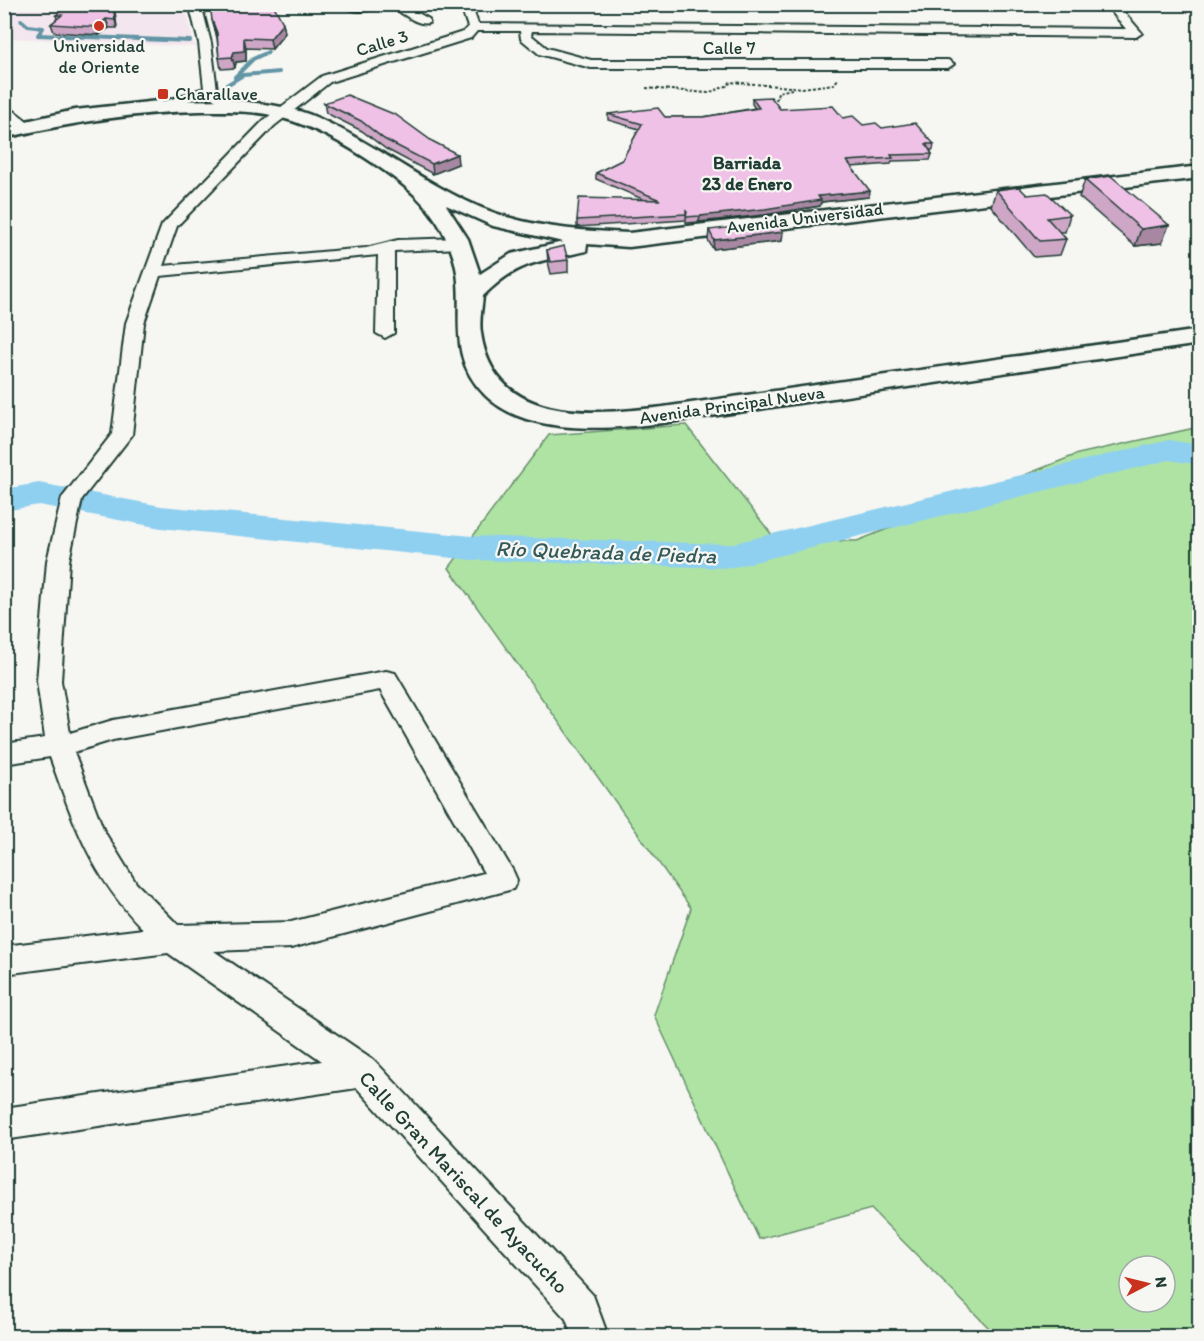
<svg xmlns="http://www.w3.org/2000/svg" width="1204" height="1341" viewBox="0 0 1204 1341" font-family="Itim,sans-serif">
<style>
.built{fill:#f4e6ee}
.green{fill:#afe3a4;stroke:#67906c;stroke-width:1.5;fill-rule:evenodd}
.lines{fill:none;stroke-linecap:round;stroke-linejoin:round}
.stream{stroke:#6295a5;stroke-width:4}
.river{fill:#8fd0f0;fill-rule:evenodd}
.minor-casing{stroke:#1f3d34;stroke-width:4}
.highway-casing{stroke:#1f3d34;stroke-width:5}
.path{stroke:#1f3d34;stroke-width:2;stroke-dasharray:3 2;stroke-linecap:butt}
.minor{fill:#f6f6f2;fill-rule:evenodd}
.highway{fill:#f6f6f2;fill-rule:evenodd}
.wall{fill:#cea6c6;stroke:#1f3d34;stroke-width:1.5}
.shaded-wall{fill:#a787a1;stroke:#1f3d34;stroke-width:1.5}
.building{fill:#efc1e6;stroke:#1f3d34;stroke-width:1.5}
.poi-dot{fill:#c8321e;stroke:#f6f6f2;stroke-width:2}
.labels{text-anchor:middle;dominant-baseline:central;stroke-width:4.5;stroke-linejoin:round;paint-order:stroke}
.far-street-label{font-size:18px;fill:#1f3d34;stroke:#f6f6f2}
.far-poi-label{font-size:18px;fill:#1f3d34;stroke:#f6f6f2}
.far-neighbourhood-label{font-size:18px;font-weight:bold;fill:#1f3d34;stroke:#f6f6f2}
.street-label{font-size:21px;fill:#1f3d34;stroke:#f6f6f2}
.water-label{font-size:22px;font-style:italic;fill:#355a5a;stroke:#f6f6f2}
</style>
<rect width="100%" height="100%" fill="#f6f6f2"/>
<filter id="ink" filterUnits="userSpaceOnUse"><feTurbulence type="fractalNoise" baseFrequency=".0167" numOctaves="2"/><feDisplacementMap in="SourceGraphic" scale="12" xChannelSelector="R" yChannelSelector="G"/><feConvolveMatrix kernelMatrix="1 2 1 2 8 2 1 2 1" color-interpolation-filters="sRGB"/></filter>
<g filter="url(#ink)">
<path class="built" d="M5 5H182L188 17 193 42 198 47 8 38 13 27 5 26Z"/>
<path class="green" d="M686 425 776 540 857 541 1078 454 1199 427V1336H997L871 1209 759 1239 654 1015 691 908 449 568 549 435ZM1129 1266H1165V1302H1129Z"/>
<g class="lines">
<path class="stream" d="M21 20 28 26 43 28 38 35 190 41
M235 77 253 59 268 52
M225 86 243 75 279 72"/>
<path class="river" d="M1169 440 1200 445V465L1169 460 730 568 472 560 161 528 39 505 4 511V489L39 483 161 506 472 536 730 544Z"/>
<defs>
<path id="minor" d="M189 4H201L211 43 217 90 219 94 238 102V108H228L207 95 158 110 151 106 204 88 199 43Z
M410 4 407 7 429 19V23C417 26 405 14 394 9 380 4 359 17 347 7L349 4Z
M460 4H471L478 24 1126 29 1105 4H1117L1142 33 1136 37 532 31 531 35 547 48 591 60H948L954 64 948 68H591L539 54 521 39 520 31H477L471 38 330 82 274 126 177 226 163 266 366 248 398 240 461 238 469 243 461 248 394 251V333L385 338 376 333 378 255 160 276 144 323 132 435 82 499 69 561 61 681 70 733 113 720 386 671 395 673 513 871 517 880 513 889 291 948 214 951 374 1060 593 1295 608 1336H572L566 1319 357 1088 4 1140V1108L322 1061 168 953 4 974V946L143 929C91 875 75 827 50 757L4 764V744L45 738 37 681 47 561 62 498 112 434 126 323 162 225 264 120 322 76 463 32 468 27ZM380 690 484 873 291 922 178 925 136 883 104 831 74 752 113 740Z
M4 103 31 124V130H21L4 115Z"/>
<path id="highway" d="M233 100C262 104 291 106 318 118 383 147 438 196 507 217 547 229 588 231 629 233L1200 166V178L629 247 587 244 586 251C540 262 519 260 483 296 482 308 479 321 481 333 494 425 593 415 663 407L1200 330V344L663 423C610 429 527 437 485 395 440 350 471 301 451 250 436 210 412 190 379 167 350 147 316 127 282 118 256 110 228 111 201 111 134 112 70 123 4 138V126L75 110 158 101ZM446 205 493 226 563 242 511 254 480 274 468 239Z"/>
</defs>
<use href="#minor" class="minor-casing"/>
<use href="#highway" class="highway-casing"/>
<path class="path" d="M146 4 160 5
M646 88 708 93 729 85 730 82 803 88
M802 88 834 84 839 78
M775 105 778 92 792 89"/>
<use href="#minor" class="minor"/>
<use href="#highway" class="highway"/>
</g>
<path class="wall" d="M114 4 117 28H109L99 35 54 32 51 24 57 19 56 15Z
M212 20 283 23 285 33 272 49 246 48V61L236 62 235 68 221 69 219 58 217 38Z
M752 98 780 109 843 118 863 125 882 128 934 144 933 150H930L932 154 930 160 892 161 891 164 851 167 869 197 821 202 820 206 764 215 699 222 686 223V218V220L577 227V220L645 200 596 179V173L622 160 639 129 608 120V114L665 117H703L755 108 752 104Z
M324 103 458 164 433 174 386 149 362 131 326 113Z
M1085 180 1162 243 1135 246 1079 197Z
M996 190 1027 195 1070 215 1065 232H1060L1066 239 1060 255 1034 257 991 206Z
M709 230 782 241 713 249 708 240Z
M547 250 568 260V272L551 274 548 262Z"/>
<path class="shaded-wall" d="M113 4H114L117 28 115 20Z
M106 19 109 28 99 35 97 27Z
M283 23 285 33 272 49 270 39Z
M244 38 246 48V61L236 62 235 68 232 57 234 52Z
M457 154 458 164 433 174 432 164Z
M870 191 869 197 821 202 820 206 764 215 699 222 700 216 818 196Z
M1169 225 1162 243 1135 246 1141 229Z
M783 232 782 241 713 249 714 240Z"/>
<path class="building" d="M70 4H113L115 20 106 19 97 27 51 24 62 15H56Z
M210 4H273L283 23 270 39 244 38V51L234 52 232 57 219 58 217 33 212 20Z
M347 95 396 115 432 141 457 154 432 164 384 139 361 121 324 103Z
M771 97 780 109 833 106 843 118 853 116 863 125 876 123 882 128 915 123 934 144H926L932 154 891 155 893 158 847 161 870 191 818 196 821 200 765 209 700 216 686 217 687 212 686 211V214L577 220 579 198 660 200 596 173 622 160 642 124 608 114 658 108 665 117H703L759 108 752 98Z
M1111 176 1169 225 1141 229 1085 180Z
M1019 187 1027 195 1047 193 1070 215 1047 218 1066 239 1040 241 996 190Z
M777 222 783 232 714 240 709 230Z
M564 246 568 260 550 262 547 250Z"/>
</g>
<g class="poi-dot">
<circle cx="99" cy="26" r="6"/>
<rect x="157" y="88" width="12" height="12" rx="3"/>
</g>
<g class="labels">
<g class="far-street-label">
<text transform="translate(382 43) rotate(-17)">Calle 3</text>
<text x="729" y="48">Calle 7</text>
<text transform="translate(805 218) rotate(-7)">Avenida Universidad</text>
<text transform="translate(732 405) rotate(-8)">Avenida Principal Nueva</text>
</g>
<g class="far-poi-label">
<text x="99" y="46">Universidad<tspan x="99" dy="21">de Oriente</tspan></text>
<text x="175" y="94" text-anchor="start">Charallave</text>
</g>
<g class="far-neighbourhood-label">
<text x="747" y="163">Barriada<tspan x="747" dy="21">23 de Enero</tspan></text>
</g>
<g class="street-label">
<text transform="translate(464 1182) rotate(47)">Calle Gran Mariscal de Ayacucho</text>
</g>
<g class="water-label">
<text transform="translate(606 552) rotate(2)">Río Quebrada de Piedra</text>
</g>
</g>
<rect width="1204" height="1341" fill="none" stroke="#f6f6f2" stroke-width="24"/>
<rect x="12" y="12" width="1180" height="1317" fill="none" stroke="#1f3d34" stroke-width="2" filter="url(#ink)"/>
<g transform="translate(1147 1284) rotate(83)"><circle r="28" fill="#f6f6f2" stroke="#a0aca6" stroke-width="1.5"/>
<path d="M0-4.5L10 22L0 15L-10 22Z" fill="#c8321e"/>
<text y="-9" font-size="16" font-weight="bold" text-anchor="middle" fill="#1f3d34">N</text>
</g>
</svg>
